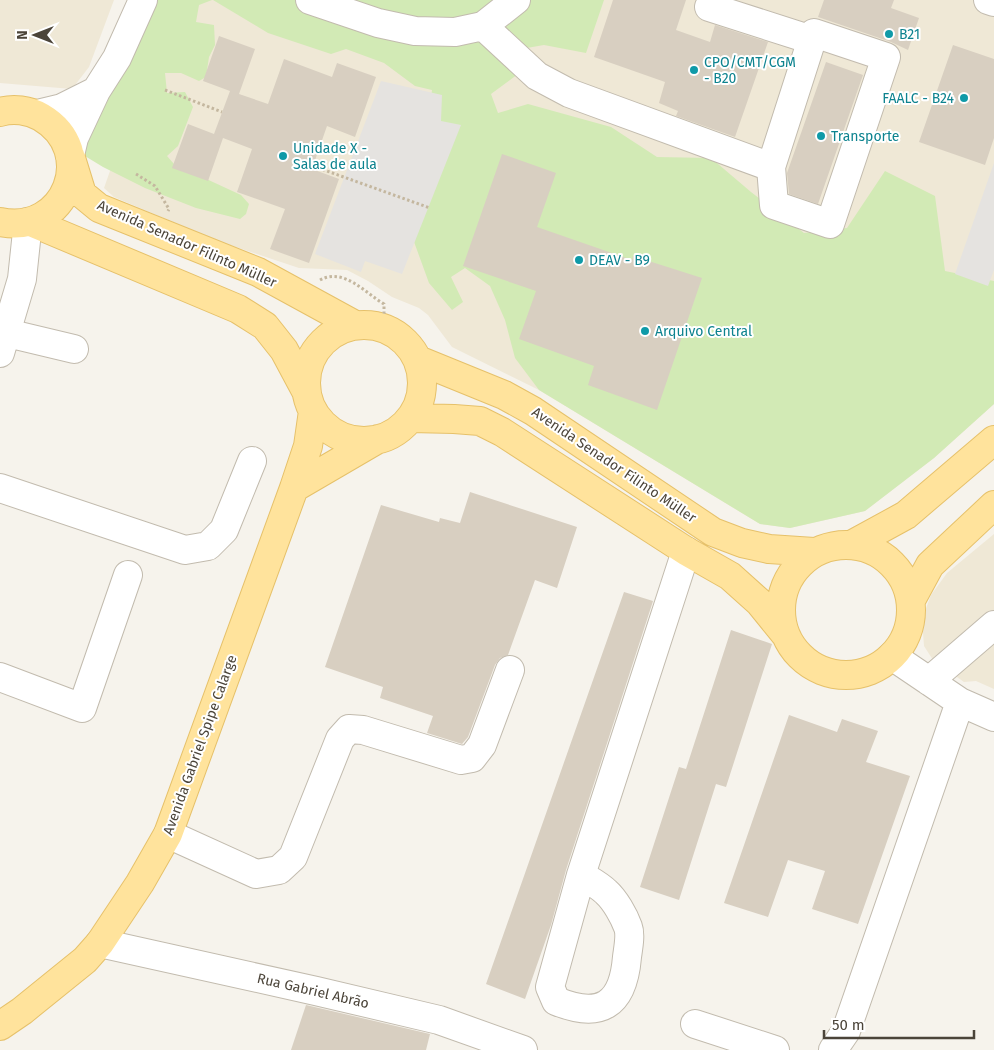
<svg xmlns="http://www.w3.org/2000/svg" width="994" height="1050" viewBox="0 0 994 1050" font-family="'Fira Sans',sans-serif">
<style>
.education{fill:#efe8d6}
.green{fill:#d2eab5}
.parking{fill:#e5e3e0}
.building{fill:#d8cfc1}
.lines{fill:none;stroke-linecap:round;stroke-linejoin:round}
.minor-casing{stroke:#c2bbae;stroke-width:30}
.major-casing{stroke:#e6c16a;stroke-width:30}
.path{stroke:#c4b79f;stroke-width:3;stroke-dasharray:2.5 2.5;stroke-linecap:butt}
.minor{stroke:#fff;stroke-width:28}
.major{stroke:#ffe39c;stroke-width:28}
.culture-dot{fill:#0f9aa8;stroke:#fff;stroke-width:2}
.labels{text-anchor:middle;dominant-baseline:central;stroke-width:4;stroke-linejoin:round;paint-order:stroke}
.culture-label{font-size:14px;fill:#0d838f;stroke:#fff;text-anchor:start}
.street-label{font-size:14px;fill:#4b4439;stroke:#fff}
</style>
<rect width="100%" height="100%" fill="#f6f3ec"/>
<path class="education" d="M0 0H114L89 67 72 89 0 83Z
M170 0H994V404L934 458 865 511 790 528 760 524 539 390 452 347 428 315 419 308 392 297 368 281 347 270 299 268 215 240 114 197 104 188Z
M994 534V689L976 681 964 682 933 660 924 646 922 619 931 595 947 573Z"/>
<path class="green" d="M145 0H212L199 5 196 22 214 25 215 45 209 57 206 77 199 81 181 73H165L167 93 185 92 193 107 178 146 167 156 174 164 241 195 249 204 246 214 240 219 196 208 145 188 103 167 80 153 67 122 122 18Z
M213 0H604L586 53 544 45 515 50 522 71 491 94 498 113 528 104 611 127 657 157 711 158 751 192 804 233 847 228 885 171 935 196 945 271 994 281V404L934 458 865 511 790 528 760 524 539 390 515 358 505 320 490 286 465 268 451 277 463 302 452 310 429 283 413 239 432 90 415 86 384 63 346 49 331 54 268 33Z"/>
<path class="parking" d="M381 81 442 95 441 121 461 125 402 274 365 261 361 272 315 254Z
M994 163V270L988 286 955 274Z"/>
<path class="building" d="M613 0H686L676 30 710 42 715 25 768 42 735 137 676 116 678 111 659 103 665 82 594 57Z
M824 0H894L891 8 919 18 908 50 891 42 818 17Z
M219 36 255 49 239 94 268 104 284 59 332 77 337 63 376 77 355 137 327 126 312 169 339 179 309 263 270 249 285 209 237 192 252 149 223 138 208 181 172 168 188 124 214 134 230 91 203 81Z
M953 45 994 59V138L985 165 919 142Z
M826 62 863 75 818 204 789 194 787 173Z
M502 154 556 173 537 227 632 260 633 256 702 278 657 410 588 385 594 366 519 339 536 291 463 266Z
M470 492 577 527 557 588 535 580 508 655 500 658 495 665 468 737 462 744 427 733 433 716 380 698 383 687 325 667 381 505 439 522 440 518 460 523Z
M624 592 653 601 566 870 551 925 525 999 486 984Z
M731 630 772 644 726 787 716 784 679 900 640 887 679 767 686 769Z
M789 715 837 732 842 719 878 731 866 762 910 776 858 924 812 909 825 871 788 860 768 917 724 903Z
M306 1005 430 1034 426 1050H291Z"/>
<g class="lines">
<defs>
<path id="minor" d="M310 0 378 23 415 31 455 32 483 26 516 0
M988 0 994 2
M709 7 812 40
M483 26 537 76 569 93 771 167 814 33 886 57 830 224 774 205 771 167
M37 114 62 108 96 91
M70 155 74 138 96 91 117 58 143 0
M7 333 74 349
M0 353 22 279 28 222
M0 488 185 550 208 546 224 530 252 461
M892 656 960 702 994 717
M0 677 82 708 128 575
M929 681 994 625
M168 834 256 874 279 870 293 857 340 739 349 729 363 730 461 760 472 758 482 745 510 670
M581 875C589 880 599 885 606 892 615 900 624 916 628 927 631 935 628 949 627 957 623 1006 600 1019 556 1001L550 987 581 875 686 551
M100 943 316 991 439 1020 523 1050
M695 1024 775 1050
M833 1050 846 1031 960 702"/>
<path id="major" d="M0 112C13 108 29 110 41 117 99 151 66 236 0 222
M70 155 82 194 99 208 258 272 355 325
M31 222 238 309 265 326 284 350 307 393
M306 383a58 58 0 1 1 116 0a58 58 0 1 1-116 0Z
M418 360 504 395 533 411 713 532 742 543 769 549 814 552
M411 418 454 419 480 421 502 432 686 551 730 576 759 602 785 634
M294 488 378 439
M853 544 906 515 994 440
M781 610a65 65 0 1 1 130 0a65 65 0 1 1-130 0Z
M911 600 930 565 994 505
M0 1026 22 1011 85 960 100 943 140 883 168 834 294 488 308 446 313 411"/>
</defs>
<use href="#minor" class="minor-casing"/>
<use href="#major" class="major-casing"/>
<path class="path" d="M165 90 222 112
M313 166 430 208
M136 174 155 186 169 209 168 211
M320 280C344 267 365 293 384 304V329"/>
<use href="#minor" class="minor"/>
<use href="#major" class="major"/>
</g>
<g class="culture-dot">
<circle cx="889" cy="34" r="5"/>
<circle cx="694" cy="70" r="5"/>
<circle cx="964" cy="98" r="5"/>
<circle cx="821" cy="136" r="5"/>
<circle cx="283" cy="156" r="5"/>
<circle cx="579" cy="260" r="5"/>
<circle cx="645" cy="331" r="5"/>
</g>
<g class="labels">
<g class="culture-label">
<text x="899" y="34">B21</text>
<text x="704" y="62">CPO/CMT/CGM<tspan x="704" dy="16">- B20</tspan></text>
<text x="954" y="98" text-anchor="end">FAALC - B24</text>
<text x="831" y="136">Transporte</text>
<text x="293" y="148">Unidade X -<tspan x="293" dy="16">Salas de aula</tspan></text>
<text x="589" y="260">DEAV - B9</text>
<text x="655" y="331">Arquivo Central</text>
</g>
<g class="street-label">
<text transform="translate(187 244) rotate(24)">Avenida Senador Filinto Müller</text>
<text transform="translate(614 465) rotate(34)">Avenida Senador Filinto Müller</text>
<text transform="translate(200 745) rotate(-70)">Avenida Gabriel Spipe Calarge</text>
<text transform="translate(313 991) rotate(13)">Rua Gabriel Abrão</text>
</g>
</g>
<g transform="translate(35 35) rotate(270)" stroke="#ffffff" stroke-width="4" paint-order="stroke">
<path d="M0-4L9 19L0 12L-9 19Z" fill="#4b4439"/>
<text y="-8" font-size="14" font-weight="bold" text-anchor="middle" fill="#4b4439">N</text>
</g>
<path d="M824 1030v8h150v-8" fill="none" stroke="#4b4439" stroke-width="2.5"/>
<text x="832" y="1030" font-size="15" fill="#4b4439" stroke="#ffffff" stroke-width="4" paint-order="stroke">50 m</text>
</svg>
